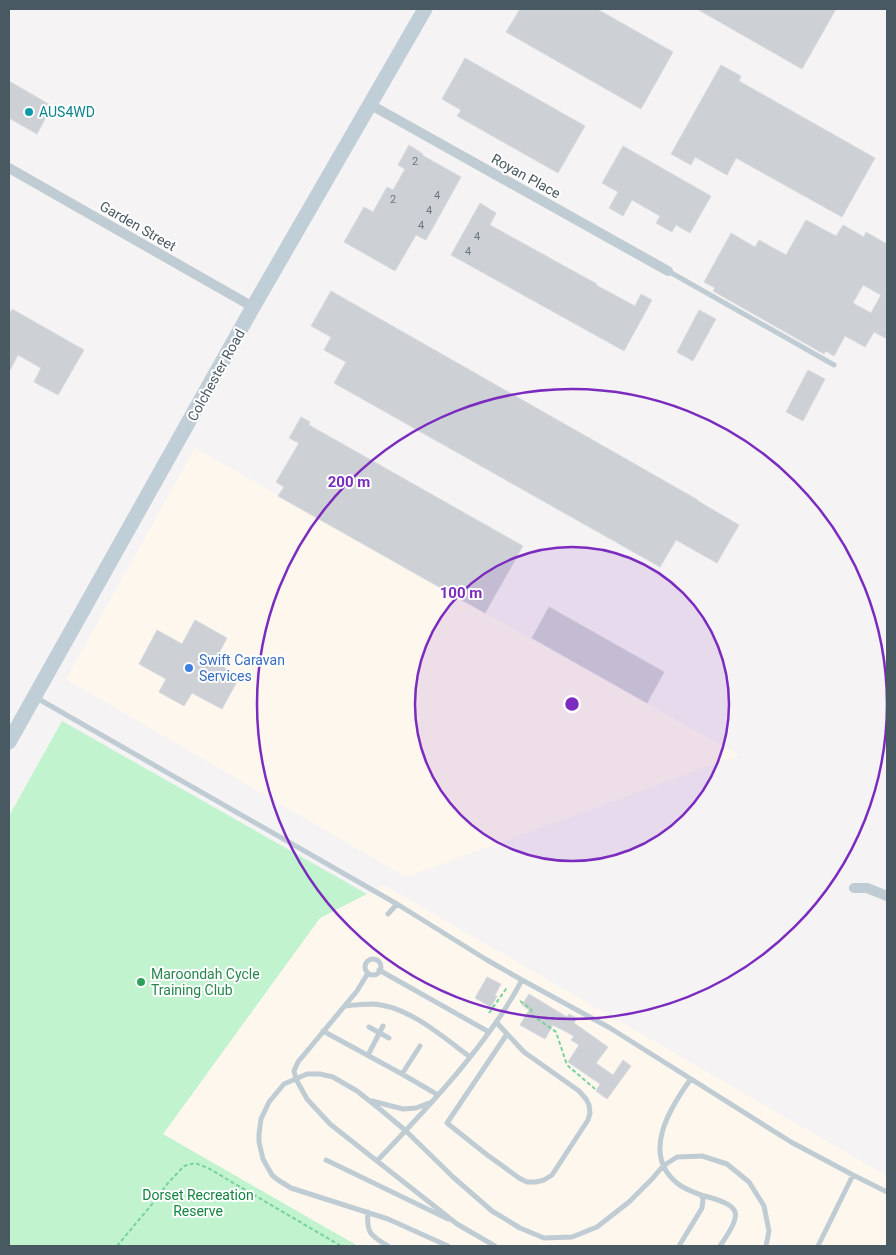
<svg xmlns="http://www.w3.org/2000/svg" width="896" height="1255" viewBox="0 0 896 1255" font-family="Roboto,sans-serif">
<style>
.commercial{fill:#fef7ee}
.green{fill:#c1f3cf}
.building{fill:#cdd1d5;stroke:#d7dade;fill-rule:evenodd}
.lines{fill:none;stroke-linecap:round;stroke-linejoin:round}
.path{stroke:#77d39b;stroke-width:2;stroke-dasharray:4 2.5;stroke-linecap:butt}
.lane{stroke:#c0ccd3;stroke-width:5}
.street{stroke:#c0ccd3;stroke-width:10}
.secondary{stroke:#c0ced7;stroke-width:15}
.ring{fill:none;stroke:#7b2cbf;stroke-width:2.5}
.culture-dot{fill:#0f9aa8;stroke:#fff;stroke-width:2}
.shop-dot{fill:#3f7fe0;stroke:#fff;stroke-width:2}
.leisure-dot{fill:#2e9e5b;stroke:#fff;stroke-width:2}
.labels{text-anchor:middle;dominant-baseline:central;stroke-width:4;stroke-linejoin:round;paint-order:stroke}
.number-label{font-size:11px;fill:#6a777f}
.culture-label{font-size:14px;fill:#0d838f;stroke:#fff;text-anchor:start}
.street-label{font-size:14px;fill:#495962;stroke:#fff}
.shop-label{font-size:14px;fill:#366cbe;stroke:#fff;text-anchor:start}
.leisure-label{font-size:14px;fill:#27864d;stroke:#fff;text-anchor:start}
.park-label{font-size:14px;fill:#13843f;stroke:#fff}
.centre{fill:#7b2cbf;stroke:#fff;stroke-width:2.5}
.ring-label{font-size:15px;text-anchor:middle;font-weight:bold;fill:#7b2cbf;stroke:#fff;stroke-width:4;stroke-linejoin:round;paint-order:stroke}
</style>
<rect width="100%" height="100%" fill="#f5f3f3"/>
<path class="commercial" d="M195 448 485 613 739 755 406 877 66 679Z
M384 885 887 1176V1246H358L163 1135 320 918Z"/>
<path class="green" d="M62 721 367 894 320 918 163 1134 358 1246H9V816Z"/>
<path class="building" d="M520 9H597L673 52 641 109 506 32Z
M697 9H836L802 69Z
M465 58 585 126 558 173 457 116 461 110 442 99Z
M721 65 741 76 739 81 875 158 842 217 736 158 727 175 695 157 691 165 671 154Z
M9 81 52 106 37 134 9 118Z
M409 145 423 154 422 155 461 177 426 240 416 235 395 271 344 242 364 207 373 212 387 187 393 190 405 169 398 165Z
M623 146 711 196 690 233 676 225 672 232 656 223 660 216 632 200 623 216 609 208 618 192 602 183Z
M480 203 496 213 490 225 597 284 596 285 635 306 641 294 652 300 624 351 451 255Z
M806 220 836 236 843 225 864 237 866 232 887 244V339L874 332 865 347 845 336 834 356 826 351 824 354 713 291 715 288 704 282 731 233 755 247 759 240 786 255ZM863 285 881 295 871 313 853 303Z
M331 291 698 500V501L739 525 717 563 676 540 660 567 334 383 346 362 324 350 331 337 311 326Z
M12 309 84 350 58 395 34 382 41 368 18 355 9 372V315Z
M699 310 716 319 693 361 677 352Z
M808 370 825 379 803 421 786 412Z
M301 417 310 422 309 425 523 546 485 613 278 496 284 487 276 482 299 443 289 438Z
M549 607 664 672 647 703 532 638Z
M195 620 227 638 214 662 240 676 222 709 192 693 184 706 159 692 166 679 139 664 157 630 182 644Z
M487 977 501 984 495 995 497 996 491 1007 475 998Z
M529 994 567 1017 569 1014 577 1018 574 1023 608 1047 596 1063 613 1075 623 1060 631 1066 607 1099 596 1091 600 1084 568 1062 579 1045 571 1040 574 1036 553 1025 545 1039 520 1025 529 1010 522 1005Z"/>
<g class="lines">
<path class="path" d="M520 1001 531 1009 532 1015 556 1032 567 1065 595 1089
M489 1013 506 989 508 991
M117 1246 153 1203 168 1183 184 1166 195 1163 208 1168 341 1246"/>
<path class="lane" d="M668 271 834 365
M35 697 397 904 487 960 522 980 610 1028 791 1142 853 1175 887 1192
M388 914 397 904
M365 967a8 8 0 1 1 16 0a8 8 0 1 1-16 0Z
M379 970 489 1032
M368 973 357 991 298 1062 294 1071 296 1079 307 1099 330 1124 457 1224 495 1246
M345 1006C354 1005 363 1004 372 1004 407 1005 443 1037 470 1057
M496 1022 524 1052 579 1091 586 1099 589 1105 590 1113 588 1120 552 1175 544 1180 536 1182H527L519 1178 486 1154 447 1123 507 1034
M369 1027 389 1038
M323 1031 402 1074 438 1095
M368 1055 383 1026
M402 1074 420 1046
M372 1101 403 1109 416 1108 429 1103
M326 1160 448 1219
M377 1161C428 1107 487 1046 522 980
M701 1195C742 1206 744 1211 720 1246
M368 1212C366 1233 371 1236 388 1246
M448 1246 388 1219 291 1188 278 1180 272 1175 263 1159 259 1142V1134L261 1119 269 1102 284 1084 307 1074H320L333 1077 357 1091 381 1110 406 1131 453 1177 492 1211 520 1228 544 1238 572 1237 597 1227 629 1202 652 1179 663 1166 677 1157 702 1156 727 1164 749 1182 764 1206 769 1231 766 1246
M679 1246 702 1208 703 1199 701 1195C693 1192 684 1189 677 1183 641 1154 670 1108 690 1080
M818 1246 853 1175"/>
<path class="street" d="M371 105 668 271
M9 168 253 307
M854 888H867L887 896"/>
<path class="secondary" d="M9 742 253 307 425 9"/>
</g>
<circle cx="572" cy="704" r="157" fill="#7b2cbf" fill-opacity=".12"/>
<g class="ring">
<circle cx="572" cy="704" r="157"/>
<circle cx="572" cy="704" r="315"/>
</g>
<circle class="culture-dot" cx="29" cy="112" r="5"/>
<circle class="shop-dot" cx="189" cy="668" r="5"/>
<circle class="leisure-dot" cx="141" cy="982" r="5"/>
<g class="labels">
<g class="number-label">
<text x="415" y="161">2</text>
<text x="437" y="195">4</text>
<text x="393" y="199">2</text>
<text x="429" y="210">4</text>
<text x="421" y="225">4</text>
<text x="477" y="236">4</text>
<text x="468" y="251">4</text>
</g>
<g class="culture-label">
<text x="39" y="112">AUS4WD</text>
</g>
<g class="street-label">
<text transform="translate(526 176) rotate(29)">Royan Place</text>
<text transform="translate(138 226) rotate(30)">Garden Street</text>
<text transform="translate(216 375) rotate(-61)">Colchester Road</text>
</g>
<g class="shop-label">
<text x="199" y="660">Swift Caravan<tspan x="199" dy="16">Services</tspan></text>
</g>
<g class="leisure-label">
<text x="151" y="974">Maroondah Cycle<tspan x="151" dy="16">Training Club</tspan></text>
</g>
<g class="park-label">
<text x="198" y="1195">Dorset Recreation<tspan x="198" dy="16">Reserve</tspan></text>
</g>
</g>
<circle cx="572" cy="704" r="8" class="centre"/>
<g class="ring-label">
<text x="349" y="487">200 m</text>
<text x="461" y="598">100 m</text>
</g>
<rect width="896" height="1255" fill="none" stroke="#495962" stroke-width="20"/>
</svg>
